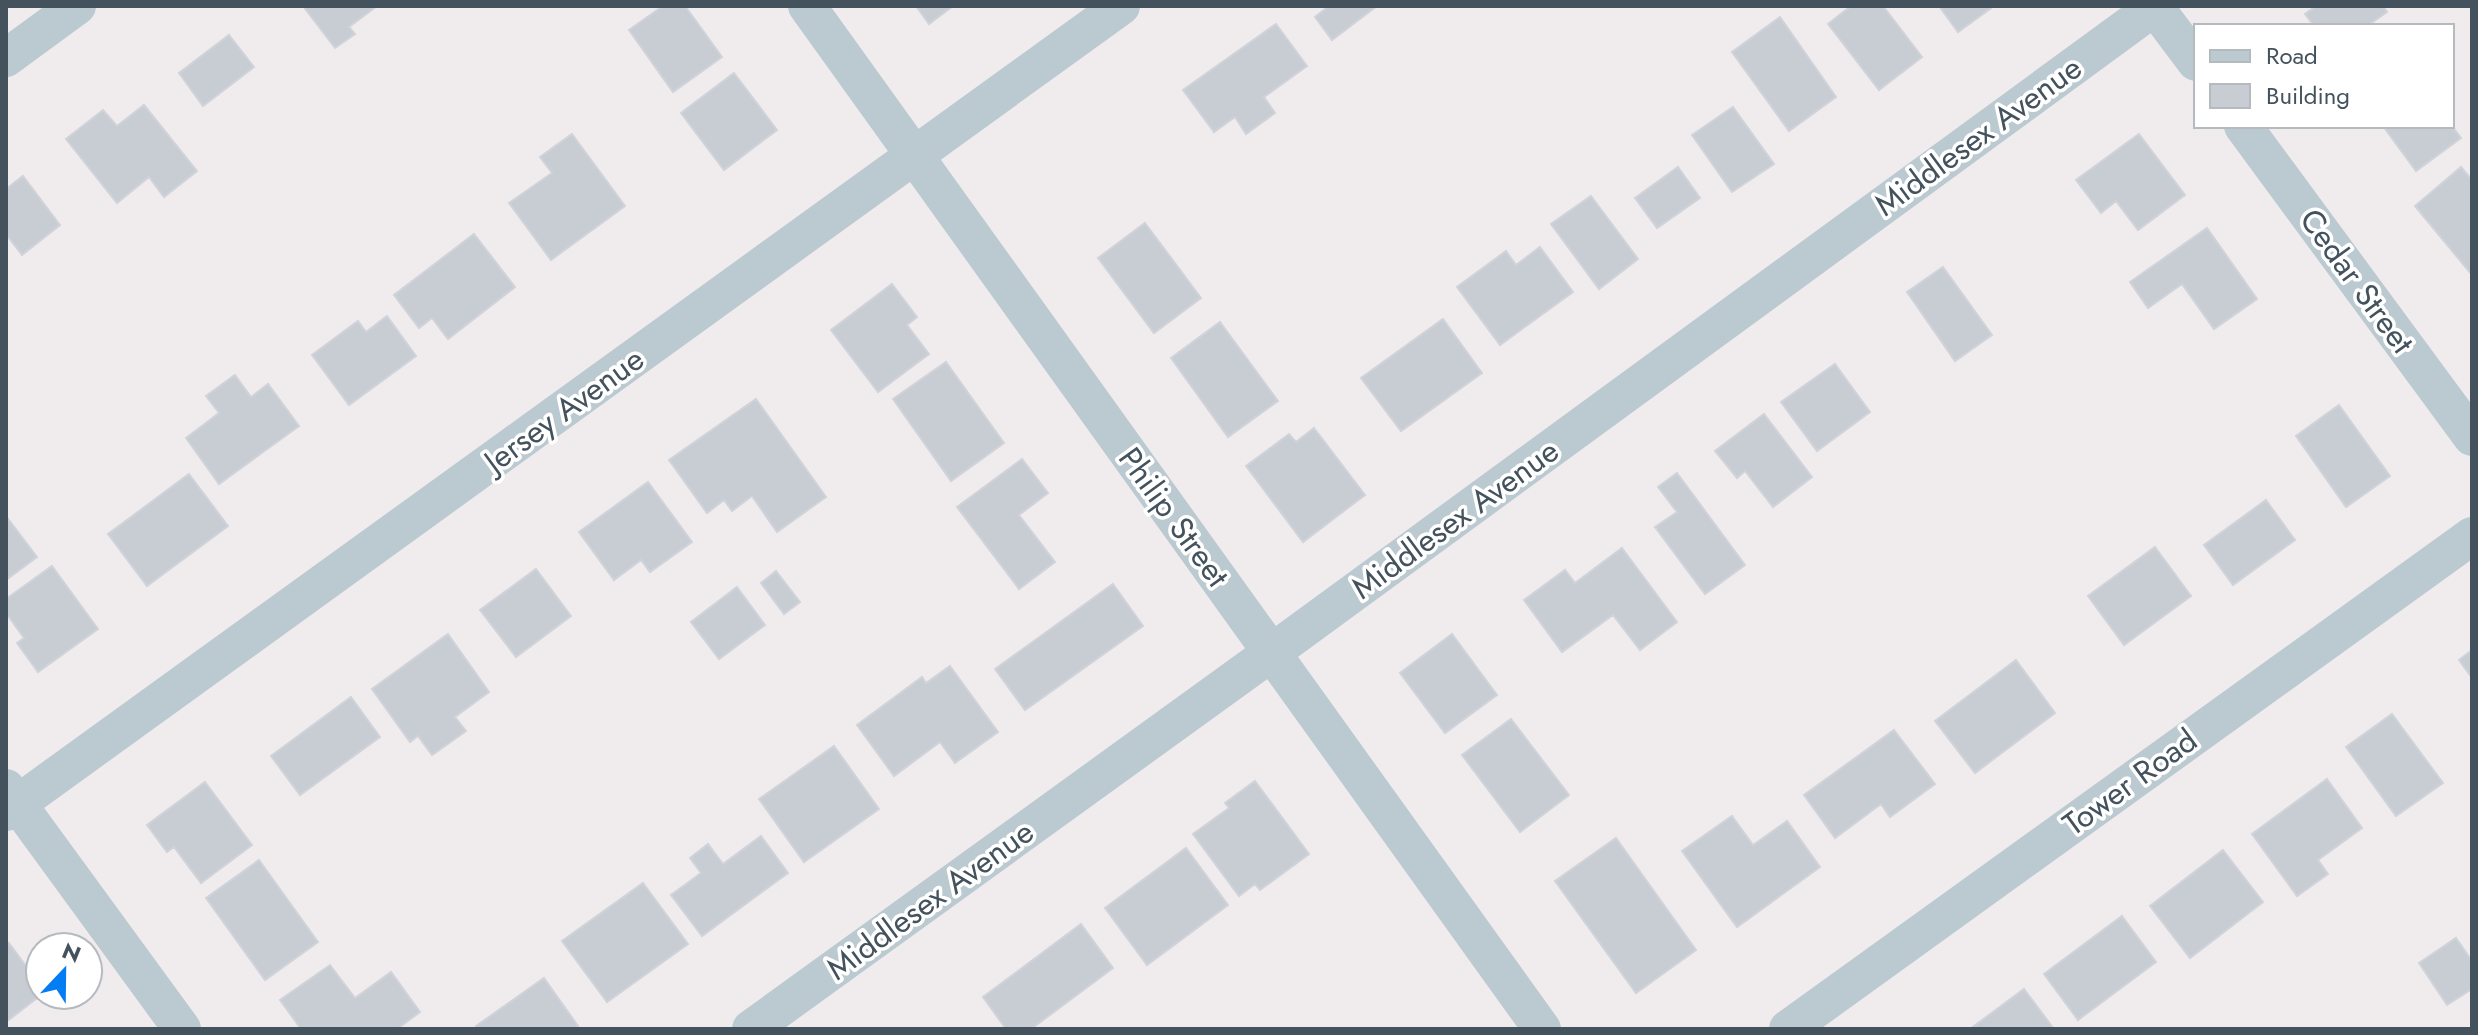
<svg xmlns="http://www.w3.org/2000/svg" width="2478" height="1035" viewBox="0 0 2478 1035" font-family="Jost,sans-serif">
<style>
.building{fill:#c8ccd3;stroke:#d0d3da;stroke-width:2}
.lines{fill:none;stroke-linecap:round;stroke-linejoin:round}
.street{stroke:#bbc9d1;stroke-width:38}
.labels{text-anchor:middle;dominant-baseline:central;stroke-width:7;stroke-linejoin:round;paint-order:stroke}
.street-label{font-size:32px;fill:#43525c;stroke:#fff}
</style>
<rect width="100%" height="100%" fill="#f0eced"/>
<path class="building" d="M303 6H377L349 27 355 34 335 48Z
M663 6H685L722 57 673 92 629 30Z
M916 6H953L929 24Z
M1329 6H1377L1332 40 1315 17Z
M1851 6H1883L1922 57 1879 90 1828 24Z
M1939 6H1994L1958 32Z
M2316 6H2383L2387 12 2367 26H2314L2305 14Z
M1780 17 1836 97 1789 131 1732 52Z
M1276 24 1307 66 1264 97 1275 113 1246 134 1235 117 1214 132 1183 90Z
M229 35 254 67 203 106 179 73Z
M734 73 777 130 724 170 681 113Z
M144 105 197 171 164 197 149 177 117 203 66 139 103 110 117 126Z
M1733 107 1774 164 1732 192 1692 135Z
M2383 126H2452L2461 138 2416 171Z
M572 134 625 206 551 260 509 203 552 173 540 157Z
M2139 134 2185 195 2138 230 2116 201 2101 213 2076 180Z
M1678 167 1700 198 1657 228 1635 198Z
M2461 167 2472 180V275L2415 206Z
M23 176 60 225 22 255 6 234V189Z
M1591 196 1638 259 1599 289 1551 224Z
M1145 223 1201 298 1154 333 1098 258Z
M2207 228 2257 299 2214 329 2182 284 2148 308 2130 282Z
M474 234 515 287 448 339 432 318 419 328 394 295Z
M1540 247 1573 292 1500 345 1457 287 1506 251 1516 265Z
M1943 267 1992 335 1955 361 1907 292Z
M892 284 917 317 907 325 929 354 878 392 831 330Z
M387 316 416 356 349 405 312 355 358 321 366 332Z
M1443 319 1482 373 1401 431 1361 378Z
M1220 322 1278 401 1228 437 1171 358Z
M946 362 1004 443 951 481 893 399Z
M1835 364 1870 412 1817 451 1781 402Z
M235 375 251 397 268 384 299 426 219 484 186 438 219 413 206 396Z
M756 399 826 497 777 532 752 496 732 511 724 500 707 513 669 460Z
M2339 405 2390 476 2346 507 2296 436Z
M1764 414 1812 477 1773 507 1745 471 1737 478 1715 451Z
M1314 428 1365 495 1303 542 1246 466 1289 434 1296 442Z
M1022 459 1048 493 1019 515 1055 562 1019 589 957 507Z
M1677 473 1745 565 1705 594 1655 527 1677 512 1658 487Z
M189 474 228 526 147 586 108 534Z
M648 482 692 542 650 572 641 560 614 580 579 532Z
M2266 500 2295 540 2233 585 2204 545Z
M6 516 37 557 6 580Z
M2155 547 2191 596 2124 645 2088 596Z
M1622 548 1677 622 1640 650 1613 615 1562 652 1524 600 1565 570 1575 583Z
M52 566 98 629 38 672 17 643 24 638 6 613V599Z
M536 569 571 616 516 657 480 610Z
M776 571 800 602 784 614 761 583Z
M1113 584 1143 626 1025 710 995 669Z
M737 587 765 625 719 659 691 622Z
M448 634 489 692 455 717 466 731 432 755 418 736 410 742 372 689Z
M1452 634 1497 695 1445 733 1400 673Z
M2472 650V678L2459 660Z
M2016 660 2055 713 1975 773 1935 721Z
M950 666 998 732 955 763 940 742 894 776 857 725 922 677 926 683Z
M351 697 380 737 300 795 271 756Z
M2392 714 2443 783 2396 816 2346 747Z
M1511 719 1569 795 1520 832 1462 755Z
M1894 730 1935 784 1890 817 1881 804 1835 838 1804 795Z
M834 746 879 809 804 862 759 799Z
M2327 779 2362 828 2318 860 2328 874 2297 896 2252 834Z
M1255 781 1309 854 1260 890 1255 884 1239 896 1193 834 1229 808 1225 803Z
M205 782 252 845 201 883 174 847 167 852 147 825Z
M1732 816 1753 845 1787 821 1820 867 1737 927 1682 851Z
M761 836 788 873 702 936 671 895 701 873 690 858 708 844 723 864Z
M1616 838 1696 950 1636 993 1555 881Z
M1186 848 1228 905 1147 965 1105 908Z
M2223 850 2263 902 2190 958 2150 906Z
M259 860 318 942 265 980 206 898Z
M643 883 688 944 607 1002 562 941Z
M2122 916 2156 962 2078 1020 2044 974Z
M1081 924 1113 968 1031 1029H1006L983 997Z
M2456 938 2472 961V989L2447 1005 2419 963Z
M9 943 40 985 41 995 6 1022V946Z
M330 965 355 998 391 972 420 1012 397 1029H301L280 1000Z
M544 978 578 1026 574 1029H478L476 1026Z
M2024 989 2054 1029H1970Z"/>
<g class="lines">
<path class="street" d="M807 6 1542 1029
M2154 6 2196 62
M6 58 77 6
M2243 126 2472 437
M6 788 182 1029
M6 812 1121 6
M751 1029 1271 653 2156 6
M1788 1029 2472 536"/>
</g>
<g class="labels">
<g class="street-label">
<text transform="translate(1978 136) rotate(-36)">Middlesex Avenue</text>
<text transform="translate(2357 281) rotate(54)">Cedar Street</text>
<text transform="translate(564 410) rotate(-36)">Jersey Avenue</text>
<text transform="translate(1174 517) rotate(54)">Philip Street</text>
<text transform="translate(1455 519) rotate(-36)">Middlesex Avenue</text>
<text transform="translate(2130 782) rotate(-36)">Tower Road</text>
<text transform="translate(930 900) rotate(-36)">Middlesex Avenue</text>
</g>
</g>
<rect width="2478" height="1035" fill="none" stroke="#43525c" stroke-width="16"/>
<rect x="2194" y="24" width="260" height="104" fill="#ffffff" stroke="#b4babe" stroke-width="2"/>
<rect x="2210" y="50" width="40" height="12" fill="#bbc9d1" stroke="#b4babe" stroke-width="2"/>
<text x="2266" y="64" font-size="24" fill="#43525c">Road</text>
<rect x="2210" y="84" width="40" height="24" fill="#c8ccd3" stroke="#b4babe" stroke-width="2"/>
<text x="2266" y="104" font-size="24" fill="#43525c">Building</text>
<g transform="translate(64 971) rotate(22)"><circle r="38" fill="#ffffff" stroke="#b4babe" stroke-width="2"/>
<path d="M0-6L14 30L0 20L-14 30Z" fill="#047cf3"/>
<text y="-12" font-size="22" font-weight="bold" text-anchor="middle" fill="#43525c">N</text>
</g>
</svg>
